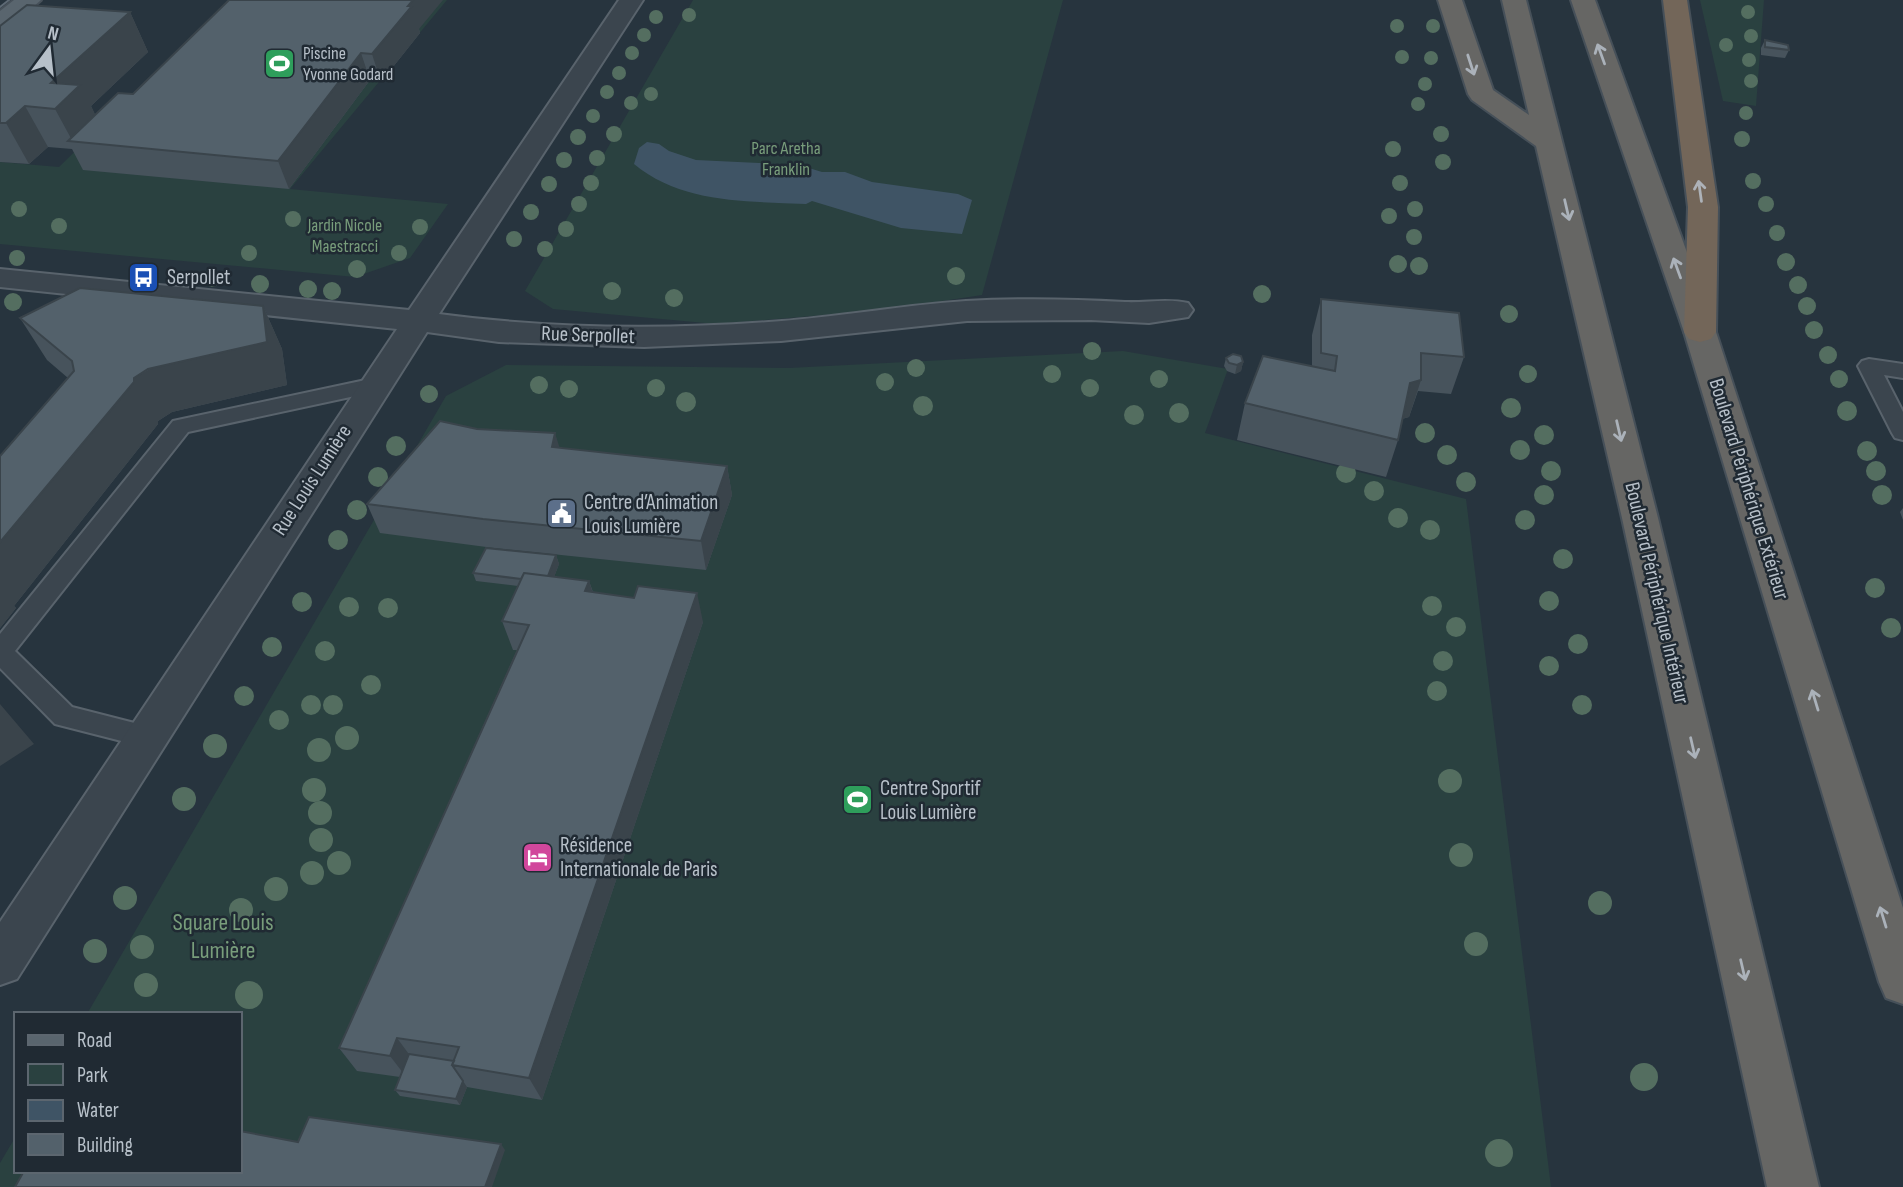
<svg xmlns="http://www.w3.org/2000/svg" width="1903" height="1187" viewBox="0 0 1903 1187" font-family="'Sofia Sans Condensed',sans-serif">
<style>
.green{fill:#2a4140}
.water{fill:#3f5465}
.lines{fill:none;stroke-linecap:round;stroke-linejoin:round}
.service-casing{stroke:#59636c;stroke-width:4}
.minor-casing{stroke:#59636c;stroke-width:4}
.primary-casing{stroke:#47515a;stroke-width:4}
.trunk-casing{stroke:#465059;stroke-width:4}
.motorway-casing{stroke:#465059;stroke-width:4}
.service{fill:#3b454e;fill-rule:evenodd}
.minor{fill:#3b454e;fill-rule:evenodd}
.primary{fill:#59656e;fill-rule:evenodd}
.trunk{fill:#666664;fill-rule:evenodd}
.motorway{fill:#736659;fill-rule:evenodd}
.tram{stroke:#5e6a75;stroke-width:2}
.tree{fill:#546e60}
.wall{fill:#47535c}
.shaded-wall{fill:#3a444b}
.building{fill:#53616b;stroke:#3a444b;stroke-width:2}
.oneway{stroke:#abb2ba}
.oneway2{stroke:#adb2b8}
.labels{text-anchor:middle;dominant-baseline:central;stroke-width:5;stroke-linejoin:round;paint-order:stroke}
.far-poi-label{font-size:18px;fill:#b7c0c9;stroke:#202a33;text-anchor:start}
.far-park-label{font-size:18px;fill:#789d7b;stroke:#202a33}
.poi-label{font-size:21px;fill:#b7c0c9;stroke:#202a33;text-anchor:start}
.street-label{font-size:21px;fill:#b7c0c9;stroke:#202a33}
.near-park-label{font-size:24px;fill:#789d7b;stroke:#202a33}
</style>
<rect width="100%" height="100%" fill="#27343e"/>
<path class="green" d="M229 0H447L290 189 448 204 410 258 355 277 0 244V162L59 167Z
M693 0H1063L982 295 883 310 716 324 553 309 525 291Z
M1700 0H1764L1756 106 1723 101Z
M1123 351 1228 369 1205 433 1466 499 1551 1187H0V1163L16 1136V1171H240V1014H87L446 396 506 365 789 368Z"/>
<path class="water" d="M647 142 659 144 669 151 696 160 799 165 822 172H845L872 182 958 194 972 200 962 234 901 228 812 201 806 204C747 201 682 204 634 164L639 148Z"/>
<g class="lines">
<defs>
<path id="service" d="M1869 359 1903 364V378L1884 375 1903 412V440L1895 438 1892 433 1858 366 1862 361Z
M375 378 383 380 386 385 383 390 188 432 15 651 72 707 154 728 158 736 154 744 145 747 55 724 0 668V634L173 421Z"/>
<path id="minor" d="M619 0H643L439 314C552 329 668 330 782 321 844 316 905 305 966 301 1019 298 1073 299 1125 302 1146 303 1168 298 1188 303L1193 310 1188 317 1149 323 1091 320 967 321 781 341 644 347 499 342 427 332 17 979 0 985V922L397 329 0 287V269L409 310Z"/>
<path id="primary" d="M14 0H41L9 28 0 30V11Z"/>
<path id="trunk" d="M1438 0H1462L1493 90 1529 115 1502 0H1526L1658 518 1819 1187H1767L1622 518 1536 146 1472 100 1468 94Z
M1571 0H1595L1716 332 1903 908V1004L1886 998 1879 982 1684 332Z"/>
<path id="motorway" d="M1663 0H1687L1718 207 1716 332 1711 339 1700 342 1689 339 1684 332 1688 207Z"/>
</defs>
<use href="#service" class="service-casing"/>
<use href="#minor" class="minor-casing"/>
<use href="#primary" class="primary-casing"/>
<use href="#trunk" class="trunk-casing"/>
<use href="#motorway" class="motorway-casing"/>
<use href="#service" class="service"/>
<use href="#minor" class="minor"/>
<use href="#primary" class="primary"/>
<use href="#trunk" class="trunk"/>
<use href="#motorway" class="motorway"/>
<path class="tram" d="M0 7 9 0"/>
</g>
<g class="tree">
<circle cx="1748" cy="12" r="7"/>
<circle cx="689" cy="15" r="7"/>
<circle cx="656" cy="17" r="7"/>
<circle cx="1397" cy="26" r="7"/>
<circle cx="1433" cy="26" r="7"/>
<circle cx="644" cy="35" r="7"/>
<circle cx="1751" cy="36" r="7"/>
<circle cx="1726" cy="45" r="7"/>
<circle cx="632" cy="53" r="7"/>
<circle cx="1402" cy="57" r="7"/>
<circle cx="1431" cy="58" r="7"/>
<circle cx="1749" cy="60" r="7"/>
<circle cx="619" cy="73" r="7"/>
<circle cx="1751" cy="81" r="7"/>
<circle cx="1425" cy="84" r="7"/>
<circle cx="607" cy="92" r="7"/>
<circle cx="651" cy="94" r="7"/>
<circle cx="631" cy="103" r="7"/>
<circle cx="1418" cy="104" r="7"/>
<circle cx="1746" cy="113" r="7"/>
<circle cx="593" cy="116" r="7"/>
<circle cx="614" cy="134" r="8"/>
<circle cx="1441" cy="134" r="8"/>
<circle cx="578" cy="137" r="8"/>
<circle cx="1742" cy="139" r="8"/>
<circle cx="1393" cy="149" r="8"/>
<circle cx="597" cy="158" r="8"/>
<circle cx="564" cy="160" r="8"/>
<circle cx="1443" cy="162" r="8"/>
<circle cx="1753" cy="181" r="8"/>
<circle cx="591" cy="183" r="8"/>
<circle cx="1400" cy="183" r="8"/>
<circle cx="549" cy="184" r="8"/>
<circle cx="579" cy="204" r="8"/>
<circle cx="1766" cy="204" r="8"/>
<circle cx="19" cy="209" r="8"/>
<circle cx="1415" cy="209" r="8"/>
<circle cx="531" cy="212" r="8"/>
<circle cx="1389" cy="216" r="8"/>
<circle cx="293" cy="219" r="8"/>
<circle cx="59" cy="226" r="8"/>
<circle cx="420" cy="227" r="8"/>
<circle cx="566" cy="229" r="8"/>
<circle cx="1777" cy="233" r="8"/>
<circle cx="1414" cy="237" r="8"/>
<circle cx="514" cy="239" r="8"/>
<circle cx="545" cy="249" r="8"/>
<circle cx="249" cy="253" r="8"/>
<circle cx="399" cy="253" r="8"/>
<circle cx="17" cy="258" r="8"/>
<circle cx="1786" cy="262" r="9"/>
<circle cx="1398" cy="264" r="9"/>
<circle cx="1419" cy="266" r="9"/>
<circle cx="357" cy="269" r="9"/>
<circle cx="956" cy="276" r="9"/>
<circle cx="212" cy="278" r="9"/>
<circle cx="260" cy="284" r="9"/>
<circle cx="1798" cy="285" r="9"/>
<circle cx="308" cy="289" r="9"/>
<circle cx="332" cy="291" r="9"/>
<circle cx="612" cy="291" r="9"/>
<circle cx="1262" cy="294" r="9"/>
<circle cx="674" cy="298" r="9"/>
<circle cx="13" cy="302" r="9"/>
<circle cx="1807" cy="306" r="9"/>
<circle cx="1509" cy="314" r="9"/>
<circle cx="1814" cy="330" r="9"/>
<circle cx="1092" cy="351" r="9"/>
<circle cx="1828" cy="355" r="9"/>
<circle cx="916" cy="368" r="9"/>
<circle cx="1052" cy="374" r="9"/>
<circle cx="1528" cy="374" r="9"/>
<circle cx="1159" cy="379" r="9"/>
<circle cx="1839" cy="379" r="9"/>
<circle cx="885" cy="382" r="9"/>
<circle cx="539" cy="385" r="9"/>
<circle cx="656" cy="388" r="9"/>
<circle cx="1090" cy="388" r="9"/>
<circle cx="569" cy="389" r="9"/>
<circle cx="429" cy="394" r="9"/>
<circle cx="686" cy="402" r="10"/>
<circle cx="923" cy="406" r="10"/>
<circle cx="1511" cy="408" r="10"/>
<circle cx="1847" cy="411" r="10"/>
<circle cx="1179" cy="413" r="10"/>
<circle cx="1134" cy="415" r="10"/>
<circle cx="1425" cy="433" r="10"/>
<circle cx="1544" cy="435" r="10"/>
<circle cx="396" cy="446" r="10"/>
<circle cx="1520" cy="450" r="10"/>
<circle cx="1867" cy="451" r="10"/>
<circle cx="1447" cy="455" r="10"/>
<circle cx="1551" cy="471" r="10"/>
<circle cx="1876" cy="471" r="10"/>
<circle cx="1346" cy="473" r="10"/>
<circle cx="378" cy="477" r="10"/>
<circle cx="1466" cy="482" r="10"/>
<circle cx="1374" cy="491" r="10"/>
<circle cx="1544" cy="495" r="10"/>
<circle cx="1882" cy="495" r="10"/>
<circle cx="357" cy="510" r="10"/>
<circle cx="1398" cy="518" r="10"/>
<circle cx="1525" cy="520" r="10"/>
<circle cx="1430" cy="530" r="10"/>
<circle cx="338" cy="540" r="10"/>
<circle cx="1563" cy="559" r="10"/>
<circle cx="1875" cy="588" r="10"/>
<circle cx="1549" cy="601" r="10"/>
<circle cx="302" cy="602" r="10"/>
<circle cx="1432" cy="606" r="10"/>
<circle cx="349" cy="607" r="10"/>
<circle cx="388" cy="608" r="10"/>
<circle cx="1456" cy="627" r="10"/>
<circle cx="1891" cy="628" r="10"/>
<circle cx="1578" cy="644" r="10"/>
<circle cx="272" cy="647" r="10"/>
<circle cx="325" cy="651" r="10"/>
<circle cx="1443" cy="661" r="10"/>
<circle cx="1549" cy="666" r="10"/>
<circle cx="371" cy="685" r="10"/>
<circle cx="1437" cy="691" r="10"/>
<circle cx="244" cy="696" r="10"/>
<circle cx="311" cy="705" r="10"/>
<circle cx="333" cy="705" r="10"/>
<circle cx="1582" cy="705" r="10"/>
<circle cx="279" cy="720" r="10"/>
<circle cx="347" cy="738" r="12"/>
<circle cx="215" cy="746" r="12"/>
<circle cx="319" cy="750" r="12"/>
<circle cx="1450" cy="781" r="12"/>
<circle cx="314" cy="790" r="12"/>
<circle cx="184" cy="799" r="12"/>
<circle cx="320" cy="813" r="12"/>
<circle cx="321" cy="840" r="12"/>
<circle cx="1461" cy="855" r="12"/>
<circle cx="339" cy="863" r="12"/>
<circle cx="312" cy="873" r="12"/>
<circle cx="276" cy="889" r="12"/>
<circle cx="125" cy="898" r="12"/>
<circle cx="1600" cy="903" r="12"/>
<circle cx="241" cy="910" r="12"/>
<circle cx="1476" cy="944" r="12"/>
<circle cx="142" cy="947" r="12"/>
<circle cx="95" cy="951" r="12"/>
<circle cx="146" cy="985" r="12"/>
<circle cx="249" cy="995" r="14"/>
<circle cx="1644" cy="1077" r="14"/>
<circle cx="1499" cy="1153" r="14"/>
</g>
<path class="wall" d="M130 12 148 52 91 106 95 115 133 94 419 29 420 33 381 82 370 80 289 189 83 170 72 149 48 147 29 164 0 162V26Z
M1765 40 1789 50 1785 58 1761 55V48Z
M1321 299 1464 357 1451 394 1418 391 1409 417 1402 419 1398 440 1386 477 1237 440 1245 403 1312 366V335Z
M263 306 282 349 287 385 172 412 158 421V424L14 606 16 608 0 628V456L68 378 47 360 20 318Z
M1226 358 1243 362 1241 371 1235 374 1227 371 1224 366Z
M560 448 727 466 732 495 706 570 494 548 380 533 367 504Z
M1903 508V520L1900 512Z
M556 555 559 564 554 577 589 581 593 592 703 622 542 1100 467 1087 460 1105 400 1096 395 1090 400 1077 357 1071 339 1048 517 650H513L502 621 518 586 476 581 473 573Z"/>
<path class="shaded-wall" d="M413 0H443L419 29 420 33 381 82 372 54Z
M130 12 148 52 91 106 101 126 73 142 55 109 51 83Z
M361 53 370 80 289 189 278 161Z
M25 106 48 147 29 164 6 123Z
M263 306 282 349 287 385 172 412 158 421V424L14 606 16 608 0 628V542L134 378Z
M1243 362 1241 371 1235 374 1237 365Z
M1421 380 1409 417 1398 420 1410 383Z
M555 433 564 462 552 447Z
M727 466 732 495 706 570 701 541Z
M556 555 559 564 549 590 546 582Z
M589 581 598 609 585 591Z
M697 593 703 622 542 1100 529 1078Z
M0 704 34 744 0 766Z
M397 1038 414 1061 407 1078 390 1056Z
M463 1081 467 1087 460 1105 456 1099Z
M501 1144 505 1150 492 1187H485Z"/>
<path class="building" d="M229 0H413L408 6H412L372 54 361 53 278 161 68 141 118 93 133 94Z
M27 5 130 12 51 83 80 85 55 109 25 106 6 123H0V26Z
M1765 40 1788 45 1789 50 1765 47Z
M80 288 263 306 267 342 148 369 134 378V382L0 542V456L74 371 72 361 20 318Z
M1321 299 1459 313 1464 357 1421 353V380L1410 383 1398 440 1245 403 1263 356 1335 371 1337 356 1321 353Z
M1233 354 1241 356 1243 362 1237 365 1229 363 1226 358Z
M440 421 477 429 555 433 552 447 727 466 701 541 483 519 367 504Z
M486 548 556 555 548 576 524 573 521 579 473 573Z
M524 573 589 581 585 591 634 598 638 586 697 593 529 1078 452 1065 459 1047 397 1038 390 1056 339 1048 529 625 502 621Z
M409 1054 454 1061 452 1065 463 1081 456 1099 395 1090Z
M309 1117 501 1144 485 1187H15L24 1171H240V1131L298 1142Z"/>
<defs><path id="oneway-shaft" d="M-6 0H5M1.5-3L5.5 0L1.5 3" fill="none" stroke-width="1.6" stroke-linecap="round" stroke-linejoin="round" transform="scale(1.75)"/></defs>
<g class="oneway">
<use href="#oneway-shaft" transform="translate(1601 54) rotate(-110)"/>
<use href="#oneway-shaft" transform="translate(1471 65) rotate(72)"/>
<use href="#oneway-shaft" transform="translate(1567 210) rotate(77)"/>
<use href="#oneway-shaft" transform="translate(1677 268) rotate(-110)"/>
<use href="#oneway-shaft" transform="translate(1619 431) rotate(77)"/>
<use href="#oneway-shaft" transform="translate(1815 700) rotate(-107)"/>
<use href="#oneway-shaft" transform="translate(1693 748) rotate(77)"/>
<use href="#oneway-shaft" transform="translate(1883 917) rotate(-107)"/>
<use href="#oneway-shaft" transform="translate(1743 970) rotate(77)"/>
</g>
<use class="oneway2" href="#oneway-shaft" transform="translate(1700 191) rotate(-98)"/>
<defs>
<symbol id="stadium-square" viewBox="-11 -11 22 22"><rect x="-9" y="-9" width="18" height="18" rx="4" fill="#2e9e5b" stroke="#202a33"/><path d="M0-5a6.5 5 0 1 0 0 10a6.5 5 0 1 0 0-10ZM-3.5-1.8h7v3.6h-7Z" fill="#fff"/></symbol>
<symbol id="bus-square" viewBox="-11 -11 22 22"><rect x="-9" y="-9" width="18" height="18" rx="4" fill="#1a4fb4" stroke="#202a33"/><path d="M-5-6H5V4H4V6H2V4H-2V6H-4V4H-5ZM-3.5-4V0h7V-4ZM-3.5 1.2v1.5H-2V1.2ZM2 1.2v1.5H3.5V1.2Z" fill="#fff"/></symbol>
<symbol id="civic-square" viewBox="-11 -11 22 22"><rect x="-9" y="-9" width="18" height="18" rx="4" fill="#5c6f8a" stroke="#202a33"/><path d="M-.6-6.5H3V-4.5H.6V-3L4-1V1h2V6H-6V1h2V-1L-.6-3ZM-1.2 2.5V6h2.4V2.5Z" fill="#fff"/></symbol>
<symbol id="hotel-square" viewBox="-11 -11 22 22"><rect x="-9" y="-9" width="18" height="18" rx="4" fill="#d1479c" stroke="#202a33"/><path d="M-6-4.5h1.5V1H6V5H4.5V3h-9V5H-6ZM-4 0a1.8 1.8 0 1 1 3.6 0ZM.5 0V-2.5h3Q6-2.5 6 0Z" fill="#fff"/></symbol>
</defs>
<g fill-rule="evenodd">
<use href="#stadium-square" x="262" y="46" width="35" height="35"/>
<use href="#bus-square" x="126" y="260" width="35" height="35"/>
<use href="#civic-square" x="544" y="496" width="35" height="35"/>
<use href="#stadium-square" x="840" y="782" width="35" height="35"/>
<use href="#hotel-square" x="520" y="840" width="35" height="35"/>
</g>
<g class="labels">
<g class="far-poi-label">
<text x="303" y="53">Piscine<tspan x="303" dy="21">Yvonne Godard</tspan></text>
</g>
<g class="far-park-label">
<text x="786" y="148">Parc Aretha<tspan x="786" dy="21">Franklin</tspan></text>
<text x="345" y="225">Jardin Nicole<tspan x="345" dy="21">Maestracci</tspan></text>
</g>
<g class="poi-label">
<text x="167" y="277">Serpollet</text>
<text x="584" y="502">Centre d’Animation<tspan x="584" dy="24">Louis Lumière</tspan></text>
<text x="880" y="788">Centre Sportif<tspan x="880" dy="24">Louis Lumière</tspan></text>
<text x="560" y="845">Résidence<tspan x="560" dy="24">Internationale de Paris</tspan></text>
</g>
<g class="street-label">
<text transform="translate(588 335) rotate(2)">Rue Serpollet</text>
<text transform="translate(312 480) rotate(-57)">Rue Louis Lumière</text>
<text transform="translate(1749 489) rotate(73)">Boulevard Périphérique Extérieur</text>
<text transform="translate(1657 593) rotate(77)">Boulevard Périphérique Intérieur</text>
</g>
<g class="near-park-label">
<text x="223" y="922">Square Louis<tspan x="223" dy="28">Lumière</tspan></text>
</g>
</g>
<rect x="14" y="1012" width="228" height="161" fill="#202a33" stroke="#5c666f" stroke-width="2"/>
<rect x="28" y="1035" width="35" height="10" fill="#59656e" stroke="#5c666f" stroke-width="2"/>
<text x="77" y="1047" font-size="21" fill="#b7c0c9">Road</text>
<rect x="28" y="1064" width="35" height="21" fill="#2a4140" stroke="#5c666f" stroke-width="2"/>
<text x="77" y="1082" font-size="21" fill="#b7c0c9">Park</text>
<rect x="28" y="1100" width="35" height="21" fill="#3f5465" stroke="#5c666f" stroke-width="2"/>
<text x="77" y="1117" font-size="21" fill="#b7c0c9">Water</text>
<rect x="28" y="1134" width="35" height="21" fill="#53616b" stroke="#5c666f" stroke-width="2"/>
<text x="77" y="1152" font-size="21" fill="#b7c0c9">Building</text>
<g transform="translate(49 49) rotate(15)" stroke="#202a33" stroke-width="5" paint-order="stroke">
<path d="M0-5L12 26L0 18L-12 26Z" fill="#b7c0c9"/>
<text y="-10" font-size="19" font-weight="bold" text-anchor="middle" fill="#b7c0c9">N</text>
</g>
</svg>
